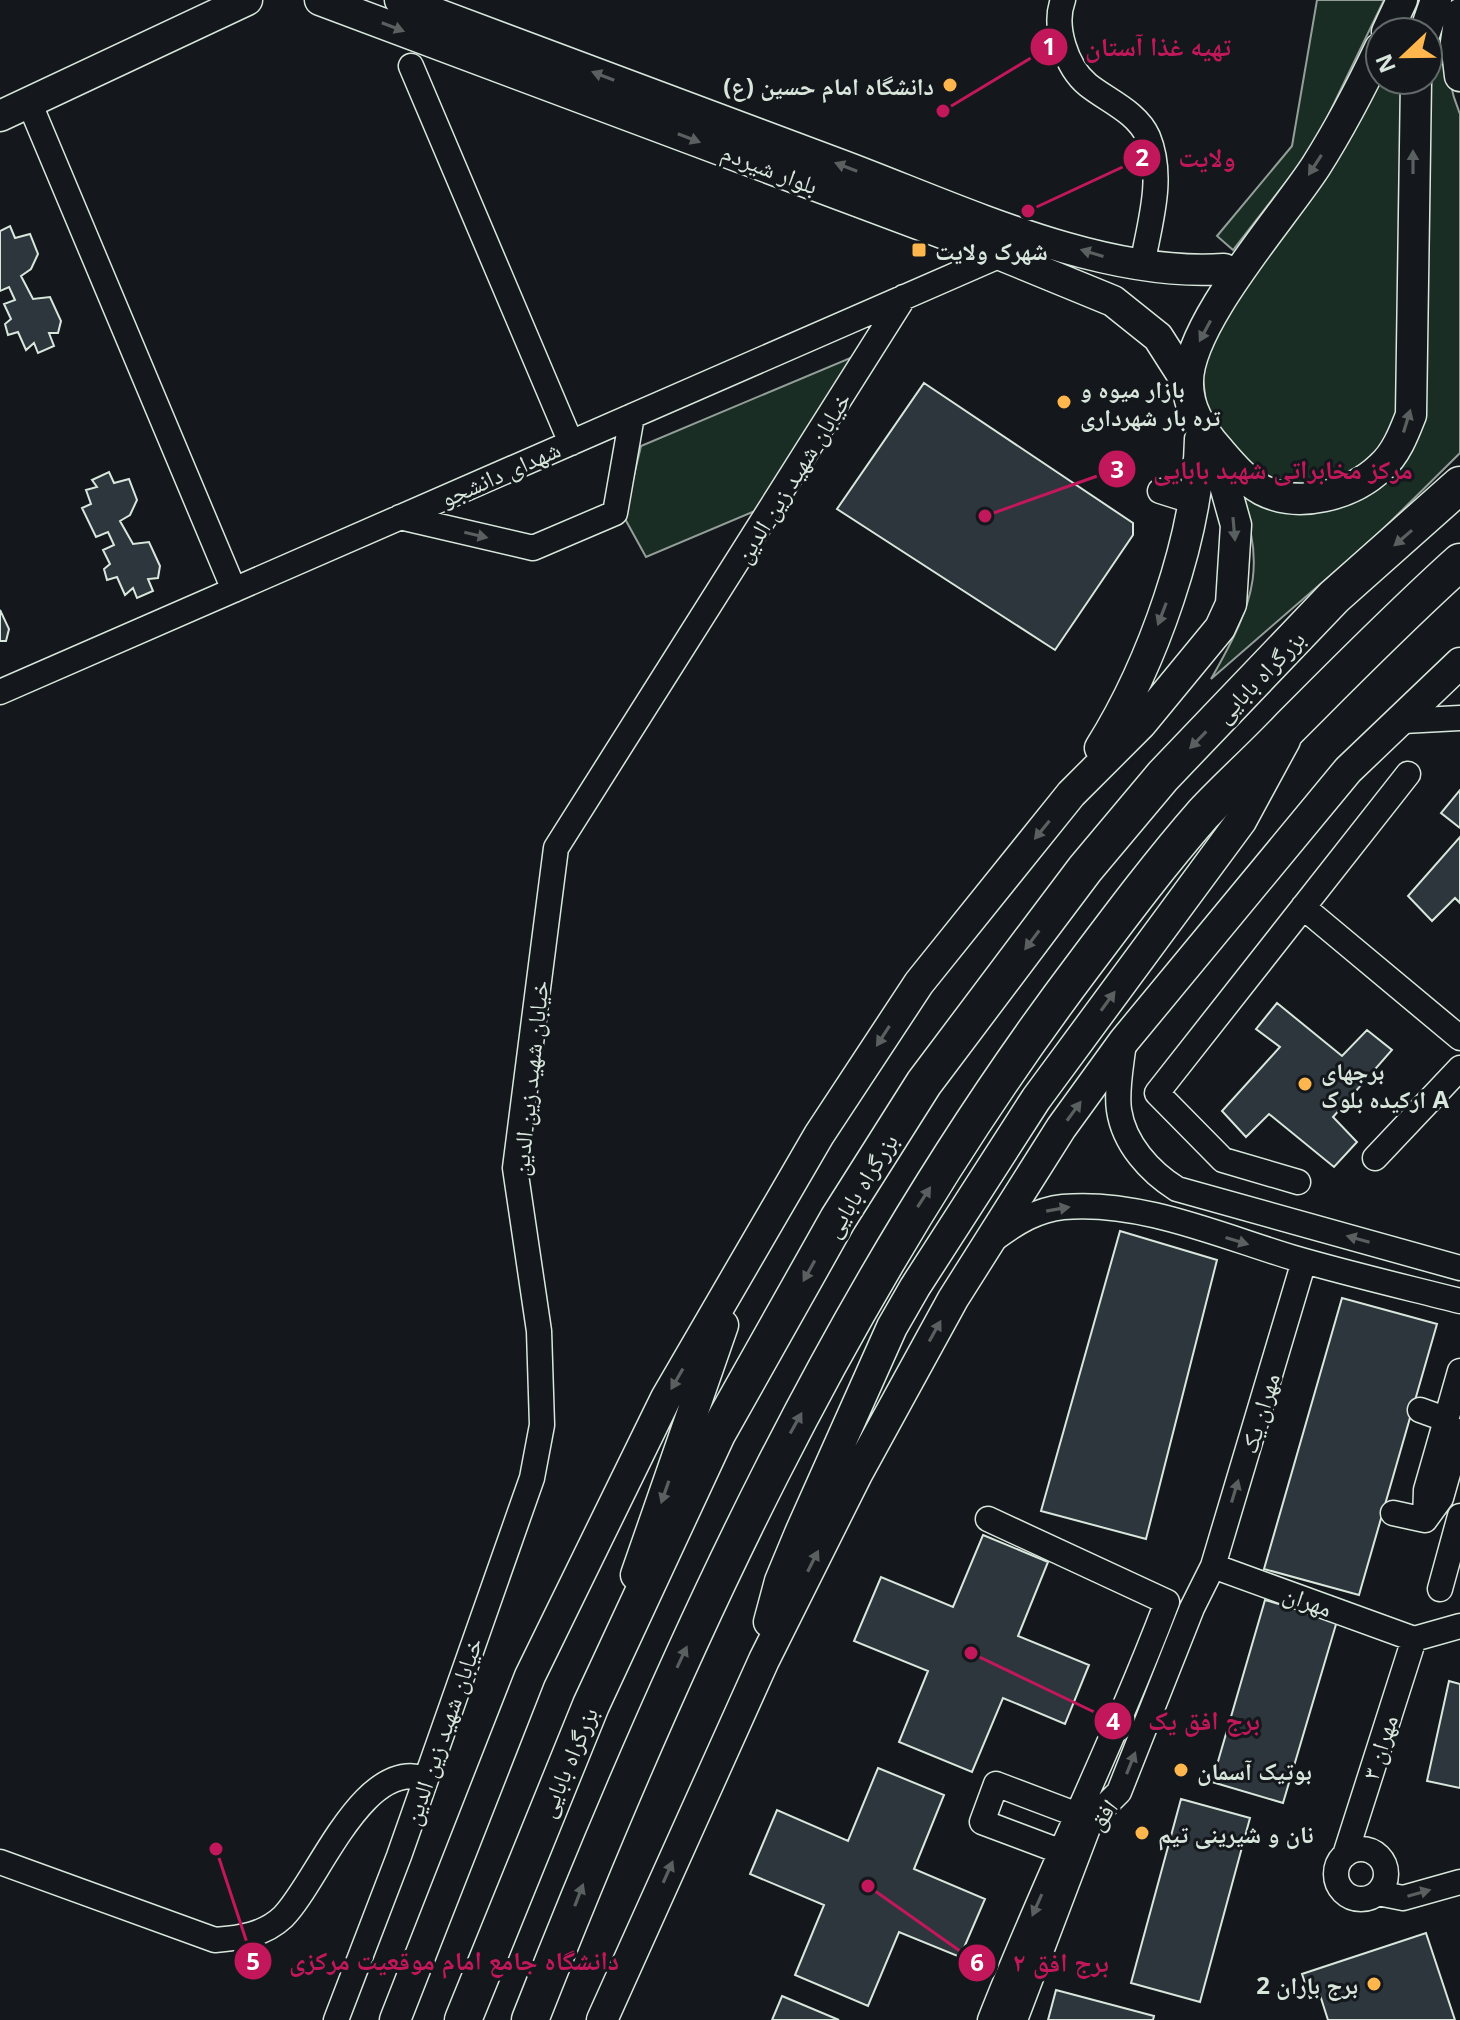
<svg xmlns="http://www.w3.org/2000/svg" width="1460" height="2020" viewBox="0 0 1460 2020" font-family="'Open Sans','Noto Naskh Arabic',sans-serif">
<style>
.green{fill:#1a2d24;stroke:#939e99;stroke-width:2}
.building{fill:#2c363c;stroke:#d8e6dc;stroke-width:2}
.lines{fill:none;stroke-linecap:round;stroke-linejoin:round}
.minor-casing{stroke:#d8e6dc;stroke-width:27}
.major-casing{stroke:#d8e6dc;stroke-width:33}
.highway-casing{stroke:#d8e6dc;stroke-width:39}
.minor{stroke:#14181c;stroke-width:24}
.major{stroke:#14181c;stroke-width:30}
.highway{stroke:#14181c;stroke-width:36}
.oneway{fill:#59605f}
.poi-dot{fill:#ffb74d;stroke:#14181c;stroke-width:3}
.labels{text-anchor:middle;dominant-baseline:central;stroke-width:6;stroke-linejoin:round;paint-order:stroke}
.poi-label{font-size:24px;font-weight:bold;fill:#d8e6dc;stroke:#14181c;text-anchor:start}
.street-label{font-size:24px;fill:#d8e6dc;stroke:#14181c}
.leader{fill:none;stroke:#c2185b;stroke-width:3}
.callout-dot{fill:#c2185b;stroke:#14181c;stroke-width:3}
.mark-label{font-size:24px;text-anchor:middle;font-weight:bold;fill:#fff}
.callout-label{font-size:26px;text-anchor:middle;font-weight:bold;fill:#c2185b;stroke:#14181c;stroke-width:6;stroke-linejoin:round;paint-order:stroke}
</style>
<rect width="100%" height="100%" fill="#14181c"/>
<path class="green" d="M1317 0H1384L1313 147 1233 250 1217 236 1292 146Z
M1444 0H1452C1443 38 1445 78 1460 114V453L1378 534 1211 679C1257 598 1269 563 1232 475L1274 506 1399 461 1428 83Z
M1380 80H1404L1400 412 1373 460 1333 484 1289 487 1246 468 1207 410 1201 363 1217 320Z
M855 356 769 505 646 557 624 517 641 446Z"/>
<path class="building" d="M10 226 15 238 30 234 38 254 31 269 21 276 33 299 50 297 61 321 58 333H49L54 346 38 353 34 343 26 350 18 332 8 335 5 324 11 319 4 304 15 300 9 287 0 291V231Z
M924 383 1133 523V535L1055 650 837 509Z
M109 472 114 483 129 479 137 500 130 515 120 521 133 544 149 542 160 566 158 578 148 579 153 591 137 598 133 588 125 595 117 577 107 580 104 569 110 564 103 550 114 545 108 532 96 537 82 508 91 504 86 490 97 487 92 480Z
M0 610 9 629 6 641H0Z
M1460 790V828L1441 813Z
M1460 837V903L1455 898 1432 921 1408 896Z
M1277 1003 1342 1056 1367 1030 1392 1050 1333 1117 1357 1142 1334 1167 1269 1114 1246 1137 1222 1111 1280 1047 1256 1029Z
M1120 1231 1217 1260 1146 1539 1041 1511Z
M1342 1298 1437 1324 1359 1595 1264 1569Z
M983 1535 1048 1562 1018 1636 1089 1665 1065 1724 1003 1698 972 1772 899 1742 928 1671 854 1641 881 1577 953 1607Z
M1265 1600 1337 1621 1283 1803 1212 1782Z
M1449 1681 1460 1684V1788L1427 1781Z
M878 1768 944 1795 914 1869 985 1899 960 1957 899 1932 868 2006 795 1975 824 1905 750 1874 777 1810 848 1841Z
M1181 1799 1250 1818 1200 2002 1131 1983Z
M1426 1933 1455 2020H1328L1320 1995 1310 1998 1302 1974Z
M1056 1990 1154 2016 1153 2020H1048Z
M782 1996 839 2020H772Z"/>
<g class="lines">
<defs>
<path id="minor" d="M1063 0C1053 26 1066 67 1088 85 1108 101 1137 112 1148 137 1165 178 1149 225 1142 266
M411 66 571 443
M29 102 234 590
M1160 491 1179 497 1199 485
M400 517 533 548 615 513 632 416
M0 692 1001 255 1004 246
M1403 721 1460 718
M1303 907 1460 1038
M1124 1041C1122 1062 1116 1089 1119 1110 1124 1144 1150 1172 1177 1189L1460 1268
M1375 1158 1460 1068
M1298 1182 1223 1160 1157 1093 1408 774
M997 1237C1017 1222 1037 1210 1063 1207 1140 1200 1221 1236 1294 1258 1349 1274 1405 1287 1460 1301
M1420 1410 1445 1419
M1393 1513 1425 1520
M988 1519 1167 1602
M1425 1520 1426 1490 1460 1371
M1425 1520 1441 1498 1460 1431
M1213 1566 1414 1639 1460 1626
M1440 1589 1460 1516
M1336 1874a25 25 0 1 1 50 0a25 25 0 1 1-50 0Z
M1345 1855 1414 1639
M1075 1857 982 1822 996 1784 1091 1820
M0 1862 215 1940C240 1938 264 1935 283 1917 318 1882 363 1756 426 1779
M1378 1893 1403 1898 1460 1882
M336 2020 399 1856 532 1478 542 1425 539 1331 515 1168 556 848 904 297
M990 2020C1045 1879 1113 1744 1167 1602
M1015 2020 1091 1820 1119 1792 1192 1608 1213 1566 1304 1261"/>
<path id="major" d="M320 0 1001 255 1113 301 1158 337 1188 384
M400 0C547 55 694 110 841 165 956 208 1100 278 1224 269
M1460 14 1456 42 1460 76
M1387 32 1402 0
M1425 32 1436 0
M1380 48C1361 88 1340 128 1316 166 1284 216 1186 325 1188 384 1188 408 1203 432 1218 449 1231 464 1244 480 1262 490 1299 509 1352 495 1381 467 1396 454 1404 433 1411 415L1416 80
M0 116 247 0
M1100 748C1152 665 1198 537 1200 439
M636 1575 723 1325
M769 1622 780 1581 800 1533 892 1327 915 1287 1036 1099 1241 821 1285 740
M395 2020 530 1676 666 1398 819 1135 919 983 1071 794 1141 724 1220 628 1231 604 1236 525 1222 475 1201 429
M602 2020 764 1660 857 1474 953 1299 1061 1128 1124 1041 1348 770 1460 663"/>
<path id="highway" d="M463 2020 591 1705 717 1434 838 1219 924 1083 1085 869 1163 776 1334 597 1460 485
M530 2020C676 1649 842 1285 1083 966 1122 914 1161 862 1203 814 1231 784 1262 757 1290 727 1346 671 1401 615 1460 562"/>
</defs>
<use href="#minor" class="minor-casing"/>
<use href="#major" class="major-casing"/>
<use href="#highway" class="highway-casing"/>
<use href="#minor" class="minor"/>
<use href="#major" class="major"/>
<use href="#highway" class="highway"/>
</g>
<defs><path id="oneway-solid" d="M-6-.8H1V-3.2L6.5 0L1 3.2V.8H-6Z" transform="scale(2)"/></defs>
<g class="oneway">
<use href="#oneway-solid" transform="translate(393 27) rotate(21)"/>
<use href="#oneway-solid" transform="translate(603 76) rotate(-159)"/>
<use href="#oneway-solid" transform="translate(689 138) rotate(21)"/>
<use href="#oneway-solid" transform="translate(1413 162) rotate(-90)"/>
<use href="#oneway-solid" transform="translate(1315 165) rotate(123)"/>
<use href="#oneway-solid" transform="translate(846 167) rotate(-159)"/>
<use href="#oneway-solid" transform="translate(1092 253) rotate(-163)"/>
<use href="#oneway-solid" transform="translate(1205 331) rotate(118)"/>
<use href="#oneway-solid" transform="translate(1407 421) rotate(-73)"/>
<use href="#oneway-solid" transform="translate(1234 529) rotate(85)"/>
<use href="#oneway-solid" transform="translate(476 535) rotate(13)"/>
<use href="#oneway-solid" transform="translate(1403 538) rotate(139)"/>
<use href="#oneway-solid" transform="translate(1162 614) rotate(111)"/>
<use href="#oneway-solid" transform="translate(1198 740) rotate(134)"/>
<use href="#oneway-solid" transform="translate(1042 830) rotate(129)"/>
<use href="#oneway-solid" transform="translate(1032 940) rotate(127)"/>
<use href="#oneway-solid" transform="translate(1108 1001) rotate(-54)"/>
<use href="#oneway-solid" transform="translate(883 1036) rotate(123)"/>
<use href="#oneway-solid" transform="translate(1074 1111) rotate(-54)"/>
<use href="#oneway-solid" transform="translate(924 1197) rotate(-57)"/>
<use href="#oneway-solid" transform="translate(1058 1209) rotate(-10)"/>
<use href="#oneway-solid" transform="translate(1358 1239) rotate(-164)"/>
<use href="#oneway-solid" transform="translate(1237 1241) rotate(17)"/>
<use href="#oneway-solid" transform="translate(809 1271) rotate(119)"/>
<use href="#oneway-solid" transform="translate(935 1331) rotate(-61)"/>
<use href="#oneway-solid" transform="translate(677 1379) rotate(120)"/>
<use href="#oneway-solid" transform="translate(796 1423) rotate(-61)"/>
<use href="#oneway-solid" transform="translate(1235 1491) rotate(-73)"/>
<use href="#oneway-solid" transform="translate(665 1492) rotate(109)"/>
<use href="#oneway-solid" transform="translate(813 1561) rotate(-63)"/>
<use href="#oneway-solid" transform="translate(682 1657) rotate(-65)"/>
<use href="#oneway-solid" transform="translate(1131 1763) rotate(-68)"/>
<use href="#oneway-solid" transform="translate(668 1872) rotate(-66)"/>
<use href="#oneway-solid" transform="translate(1419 1893) rotate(-16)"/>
<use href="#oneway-solid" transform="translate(579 1895) rotate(-69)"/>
<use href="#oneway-solid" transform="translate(1037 1905) rotate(114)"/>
</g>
<g class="poi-dot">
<circle cx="950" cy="85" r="8"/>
<rect x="911" y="242" width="16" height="16" rx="4"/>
<circle cx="1064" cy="402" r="8"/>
<circle cx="1305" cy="1084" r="8"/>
<circle cx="1181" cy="1770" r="8"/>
<circle cx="1142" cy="1833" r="8"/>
<circle cx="1374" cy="1984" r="8"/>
</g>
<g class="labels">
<g class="poi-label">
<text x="934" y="85" text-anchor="end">دانشگاه امام حسین (ع)</text>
<text x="935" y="250">شهرک ولایت</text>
<text x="1080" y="388">بازار میوه و<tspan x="1080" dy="28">تره بار شهرداری</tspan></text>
<text x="1321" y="1070">برجهای<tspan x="1321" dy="28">ارکیده بلوک A</tspan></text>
<text x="1197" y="1770">بوتیک آسمان</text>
<text x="1158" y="1833">نان و شیرینی تیم</text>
<text x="1358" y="1984" text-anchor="end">برج باران 2</text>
</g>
<g class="street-label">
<text transform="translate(770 168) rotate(21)">بلوار شیردم</text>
<text transform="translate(500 473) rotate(-24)">شهدای دانشجو</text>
<text transform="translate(792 477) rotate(-58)">خیابان شهید زین الدین</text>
<text transform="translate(1259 676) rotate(-46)">بزرگراه بابایی</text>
<text transform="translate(529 1078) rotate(-84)">خیابان شهید زین الدین</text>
<text transform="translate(860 1185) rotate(-58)">بزرگراه بابایی</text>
<text transform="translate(1259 1413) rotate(-73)">مهران یک</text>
<text transform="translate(1308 1600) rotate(20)">مهران</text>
<text transform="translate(442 1731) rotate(-71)">خیابان شهید زین الدین</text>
<text transform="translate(1379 1747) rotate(-72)">مهران ۳</text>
<text transform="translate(567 1762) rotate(-67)">بزرگراه بابایی</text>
<text transform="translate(1102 1814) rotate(-52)">افق</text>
</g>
</g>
<path class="leader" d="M943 111L1049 47M1028 211L1142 158M985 516L1117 469M971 1653L1113 1721M216 1849L253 1961M868 1886L977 1963"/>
<g class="callout-dot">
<circle cx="943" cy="111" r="8"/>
<circle cx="1028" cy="211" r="8"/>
<circle cx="985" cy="516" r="8"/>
<circle cx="971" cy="1653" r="8"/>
<circle cx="216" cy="1849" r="8"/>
<circle cx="868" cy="1886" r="8"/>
<circle cx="1049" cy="47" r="20"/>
<circle cx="1142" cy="158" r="20"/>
<circle cx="1117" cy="469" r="20"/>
<circle cx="1113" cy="1721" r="20"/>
<circle cx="253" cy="1961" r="20"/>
<circle cx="977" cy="1963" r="20"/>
</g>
<g class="mark-label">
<text x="1049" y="55">1</text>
<text x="1142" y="166">2</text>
<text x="1117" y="478">3</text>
<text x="1113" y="1730">4</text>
<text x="253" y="1970">5</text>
<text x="977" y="1971">6</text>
</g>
<g class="callout-label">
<text x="1158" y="56">تهیه غذا آستان</text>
<text x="1207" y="167">ولایت</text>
<text x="1283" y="479">مرکز مخابراتی شهید بابایی</text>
<text x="1204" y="1730">برج افق یک</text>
<text x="454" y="1970">دانشگاه جامع امام موقعیت مرکزی</text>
<text x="1061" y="1972">برج افق ۲</text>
</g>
<g transform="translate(1404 56) rotate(248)"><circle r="38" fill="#14181c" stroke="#626a69" stroke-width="2"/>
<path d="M0-6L14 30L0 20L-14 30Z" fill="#ffb74d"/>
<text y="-12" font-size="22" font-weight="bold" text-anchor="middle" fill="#d8e6dc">N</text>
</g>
</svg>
